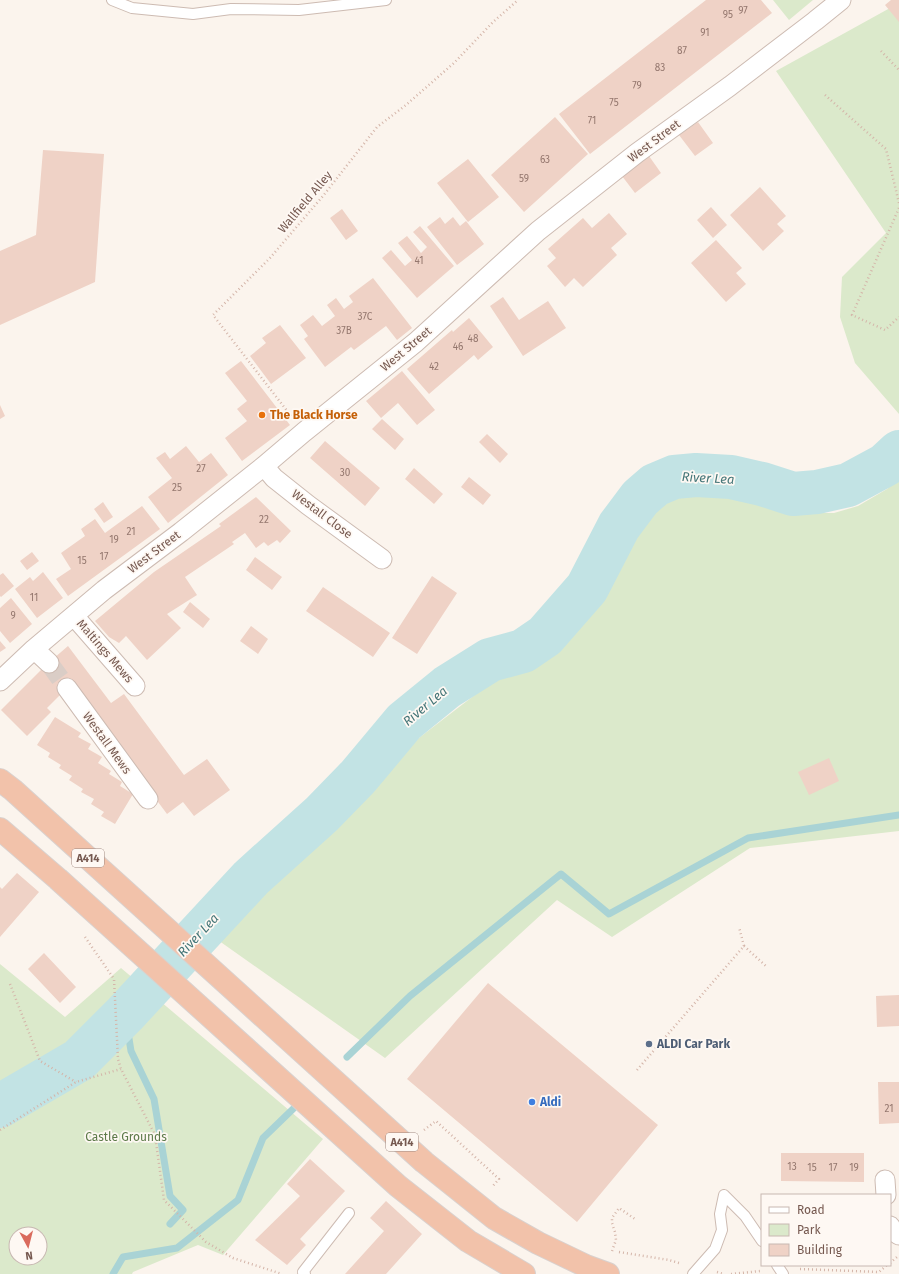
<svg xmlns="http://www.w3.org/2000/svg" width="899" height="1274" viewBox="0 0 899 1274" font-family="'Fira Sans',sans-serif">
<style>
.green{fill:#dbe9cb;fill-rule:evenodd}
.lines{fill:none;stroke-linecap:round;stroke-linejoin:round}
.stream{stroke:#a9d3d5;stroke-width:7}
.river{stroke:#c2e3e4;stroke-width:44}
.building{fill:#efd2c6}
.minor-tunnel{stroke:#dacdc6;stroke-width:19;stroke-dasharray:19 10;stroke-linecap:butt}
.service-casing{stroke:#cdbbb2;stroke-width:12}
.minor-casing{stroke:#cdbbb2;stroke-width:21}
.trunk-casing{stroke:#d9d1ce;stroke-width:24}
.path{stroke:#d4b5a9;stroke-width:2.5;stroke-dasharray:1 3;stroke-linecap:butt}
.service{stroke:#fff;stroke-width:10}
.minor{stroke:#fff;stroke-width:19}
.trunk{stroke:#f2c2aa;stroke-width:22}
.food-dot{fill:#e8710a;stroke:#fef8f3;stroke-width:1.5}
.service-dot{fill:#5c6f8a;stroke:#fef8f3;stroke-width:1.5}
.shop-dot{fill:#3f7fe0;stroke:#fef8f3;stroke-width:1.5}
.labels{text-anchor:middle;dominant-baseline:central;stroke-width:3.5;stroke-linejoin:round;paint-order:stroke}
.number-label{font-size:10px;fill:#94776e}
.shield{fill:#fef8f3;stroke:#9f8981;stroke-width:1}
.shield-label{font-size:11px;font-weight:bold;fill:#765950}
.street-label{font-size:12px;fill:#765950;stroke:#fef8f3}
.food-label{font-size:12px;font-weight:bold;fill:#c56008;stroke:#fef8f3;text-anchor:start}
.service-label{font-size:12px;font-weight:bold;fill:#4e5e75;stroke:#fef8f3;text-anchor:start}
.shop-label{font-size:12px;font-weight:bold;fill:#366cbe;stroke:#fef8f3;text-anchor:start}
.park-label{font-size:12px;fill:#5d7a49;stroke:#fef8f3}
.water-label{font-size:13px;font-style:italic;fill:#457678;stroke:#fef8f3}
</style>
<rect width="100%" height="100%" fill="#fbf4ed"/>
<path class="green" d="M773 0H813L789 20Z
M899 3V414L855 363 840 317 842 277 886 233 776 71Z
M899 478V831L750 848 612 937 557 900 385 1058 215 938 269 882 344 820 374 791 411 744 493 681 535 663 560 646 591 609 615 577 632 538 646 516 663 499 692 492 711 490 745 495 784 508 812 513H834L858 506 887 489Z
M0 964 65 1017 121 968 323 1139 223 1255 198 1245 133 1272 132 1274H0ZM16 1234H40V1258H16Z"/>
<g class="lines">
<path class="stream" d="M125 1014 131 1051 154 1099 170 1196 183 1210 170 1224
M347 1057 410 996 561 874 609 914 748 838 899 815
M113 1274 123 1257 177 1248 238 1200 263 1138 293 1109"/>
<path class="river" d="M0 1106 79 1060 125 1014 251 878 322 814 358 777 404 722 447 687 490 660 523 651 545 636 587 588 619 526 640 498 655 485 674 477 696 475 731 477 762 484 793 494 817 492 848 485 885 465 899 452"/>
</g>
<path class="building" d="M706 0H761L772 13 590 154 559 114Z
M891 0H899V22L885 5Z
M555 117 588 154 524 212 491 175Z
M698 122 713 143 695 156 679 135Z
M43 150 104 154 95 282 0 325V251L36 235Z
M649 156 661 173 635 193 622 176Z
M468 159 499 197 468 222 437 183Z
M760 187 786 216 777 224 784 231 763 251 730 215Z
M711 207 727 225 713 238 697 220Z
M342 209 358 231 346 240 330 218Z
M609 213 627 234 611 248 617 255 583 287 574 278 565 287 547 266 556 258 548 249 583 218 592 228Z
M440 217 445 224 453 217 460 226 466 221 484 244 457 265 427 227Z
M420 226 454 266 417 298 382 258 391 250 405 266 412 260 398 243 407 236 421 253 427 247 413 232Z
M716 240 742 268 736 273 746 284 726 302 691 263Z
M373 278 412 328 397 340 386 326 354 350 351 347 325 367 304 339 308 336 300 325 313 315 322 326 335 316 327 305 336 298 344 309 353 302 349 296Z
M503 297 519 320 548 301 566 328 523 356 490 306Z
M469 318 493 347 478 360 474 355 429 394 407 369 452 330 453 332Z
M280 325 306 358 271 384 250 356 266 343 262 338Z
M241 361 290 425 242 461 225 438 247 421 237 409 247 401 225 373Z
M402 371 435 410 417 425 398 403 381 418 366 401Z
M0 405 5 416 0 419Z
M382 419 404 439 395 450 372 429Z
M487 434 508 454 500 463 479 442Z
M325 441 380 488 365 506 310 458Z
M186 446 199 462 211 453 228 475 168 523 148 497 172 478 156 458 165 452 170 459Z
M414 468 443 494 434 504 405 479Z
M469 477 491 495 483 505 461 487Z
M256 497 291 531 280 543 277 540 268 546 264 542 256 548 245 533 232 542 234 544 185 577 197 595 167 614 181 628 147 660 126 636 119 643 109 637 95 621 154 572 221 526 219 524Z
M103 502 113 517 104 523 94 509Z
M142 506 160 529 68 596 56 579 71 569 61 553 85 536 81 529 95 519 105 533Z
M32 552 39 561 27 570 20 561Z
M255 557 282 577 272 590 246 570Z
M43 572 63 598 37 618 15 589 30 577 33 581Z
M3 573 14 586 1 597 0 596V575Z
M432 576 457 593 417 654 392 638Z
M323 587 390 633 373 657 306 611Z
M11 598 32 624 10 643 0 631V608Z
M190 602 210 619 203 628 183 612Z
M251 626 268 639 258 654 240 641Z
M0 641 6 648 0 652Z
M68 646 111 703 124 694 184 775 207 759 230 790 194 816 183 802 167 814 85 704 73 682 47 708 51 712 27 736 1 710 46 665Z
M55 717 81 733 78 737 91 744 88 749 102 757 98 763 111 771 109 774 122 782 120 786 133 794 115 824 101 816 104 812 91 804 94 799 81 792 83 789 69 780 72 776 59 768 61 765 48 757 50 753 37 745Z
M829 758 839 781 809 795 798 772Z
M17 873 39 892 0 937V887L2 889Z
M44 953 76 987 60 1003 28 969Z
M488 983 658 1125 577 1222 407 1079Z
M899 995V1026L877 1027 876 996Z
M878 1082H899V1123L879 1124Z
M781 1153H864V1182L781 1181Z
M310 1159 345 1191 300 1239 306 1245 287 1265 255 1240 300 1196 287 1184Z
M386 1201 422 1234 386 1274H345L384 1231 370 1218Z"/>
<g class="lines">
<path class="minor-tunnel" d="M49 663 67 688"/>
<defs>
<path id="service" d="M112 0 132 8 193 14 231 9 299 10 386 0
M724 1195 745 1216 762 1241
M777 1265 783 1274
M305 1274 303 1272 349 1213
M693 1274 715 1249 722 1230 720 1214 724 1195"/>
<path id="minor" d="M264 466 274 478 308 505 382 559
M74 616 135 686
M34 649 49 663
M0 681 34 649 104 590 181 532 264 466 304 432 416 342 538 231 637 153 730 86 815 21 841 0
M67 688 148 799
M885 1180 886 1195
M890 1226 893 1231 899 1235"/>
<path id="trunk" d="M0 780 13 790 424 1162 494 1218 538 1243 586 1266 608 1274
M0 829 58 879 398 1186 468 1241 524 1274"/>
</defs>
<use href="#service" class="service-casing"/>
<use href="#minor" class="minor-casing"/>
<use href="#trunk" class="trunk-casing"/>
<path class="path" d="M881 51 899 70
M825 95 886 149 899 203
M899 208 852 315 885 330 899 317
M291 416 213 315 270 258 323 196 377 127 406 105 454 63 493 22 518 0
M85 937 114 979 118 1059 121 1069 155 1135 164 1200 206 1242 233 1258 282 1274
M744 946 767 967
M10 984 40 1061 76 1082
M637 1070 744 946 739 927
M0 1130 76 1082 121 1069
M424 1130 436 1121 499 1179 492 1187
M612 1251 616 1240 615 1232 612 1223V1218L619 1208 635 1219
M619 1252 669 1260 679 1263
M890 1263 897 1257
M800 1269 879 1272 887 1265
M717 1272 724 1274
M731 1274 761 1271"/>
<use href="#service" class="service"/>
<use href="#minor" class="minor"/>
<use href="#trunk" class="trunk"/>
</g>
<circle class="food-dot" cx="262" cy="415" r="4"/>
<circle class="service-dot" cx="649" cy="1044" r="4"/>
<circle class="shop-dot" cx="532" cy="1102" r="4"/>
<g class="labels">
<g class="number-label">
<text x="743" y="11">97</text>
<text x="728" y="15">95</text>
<text x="705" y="33">91</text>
<text x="682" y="51">87</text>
<text x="660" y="68">83</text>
<text x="637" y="86">79</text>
<text x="614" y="103">75</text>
<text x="592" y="121">71</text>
<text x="545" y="160">63</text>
<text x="524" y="179">59</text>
<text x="419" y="261">41</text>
<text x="365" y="317">37C</text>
<text x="344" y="331">37B</text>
<text x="473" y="339">48</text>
<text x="458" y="347">46</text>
<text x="434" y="367">42</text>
<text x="201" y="469">27</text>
<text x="345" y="473">30</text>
<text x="177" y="488">25</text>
<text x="264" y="520">22</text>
<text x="131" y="532">21</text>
<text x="114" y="540">19</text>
<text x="104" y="557">17</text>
<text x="82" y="561">15</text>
<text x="34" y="598">11</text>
<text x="13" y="616">9</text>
<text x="889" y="1109">21</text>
<text x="792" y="1167">13</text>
<text x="812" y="1168">15</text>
<text x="833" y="1168">17</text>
<text x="854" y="1168">19</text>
</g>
<g class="shield">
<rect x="72" y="849" width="32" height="18" rx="3"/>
<rect x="386" y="1133" width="32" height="18" rx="3"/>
</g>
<g class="shield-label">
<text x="88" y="858">A414</text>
<text x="402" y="1142">A414</text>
</g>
<g class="street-label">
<text transform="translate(654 141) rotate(-37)">West Street</text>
<text transform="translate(305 202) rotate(-50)">Wallfield Alley</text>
<text transform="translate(406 349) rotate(-40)">West Street</text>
<text transform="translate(322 514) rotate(37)">Westall Close</text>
<text transform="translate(154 552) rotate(-37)">West Street</text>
<text transform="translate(105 651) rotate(49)">Maltings Mews</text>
<text transform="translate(107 743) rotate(54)">Westall Mews</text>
</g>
<g class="food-label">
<text x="270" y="415">The Black Horse</text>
</g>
<g class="service-label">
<text x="657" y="1044">ALDI Car Park</text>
</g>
<g class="shop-label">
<text x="540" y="1102">Aldi</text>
</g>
<g class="park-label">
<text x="126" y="1137">Castle Grounds</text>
</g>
<g class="water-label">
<text transform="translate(708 478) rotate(3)">River Lea</text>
<text transform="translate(425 706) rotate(-40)">River Lea</text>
<text transform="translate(198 935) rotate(-47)">River Lea</text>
</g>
</g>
<rect x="761" y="1194" width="130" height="72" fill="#fef8f3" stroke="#c8b8b2"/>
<rect x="769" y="1207" width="20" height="6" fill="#ffffff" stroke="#c8b8b2"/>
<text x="797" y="1214" font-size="12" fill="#765950">Road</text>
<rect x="769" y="1224" width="20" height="12" fill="#dbe9cb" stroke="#c8b8b2"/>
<text x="797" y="1234" font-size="12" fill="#765950">Park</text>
<rect x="769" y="1244" width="20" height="12" fill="#efd2c6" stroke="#c8b8b2"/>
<text x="797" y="1254" font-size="12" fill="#765950">Building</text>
<g transform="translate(28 1246) rotate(173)"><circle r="19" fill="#fef8f3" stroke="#c8b8b2"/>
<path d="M0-3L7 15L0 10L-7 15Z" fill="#da6b5d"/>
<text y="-6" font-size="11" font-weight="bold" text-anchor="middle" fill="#765950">N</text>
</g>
</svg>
